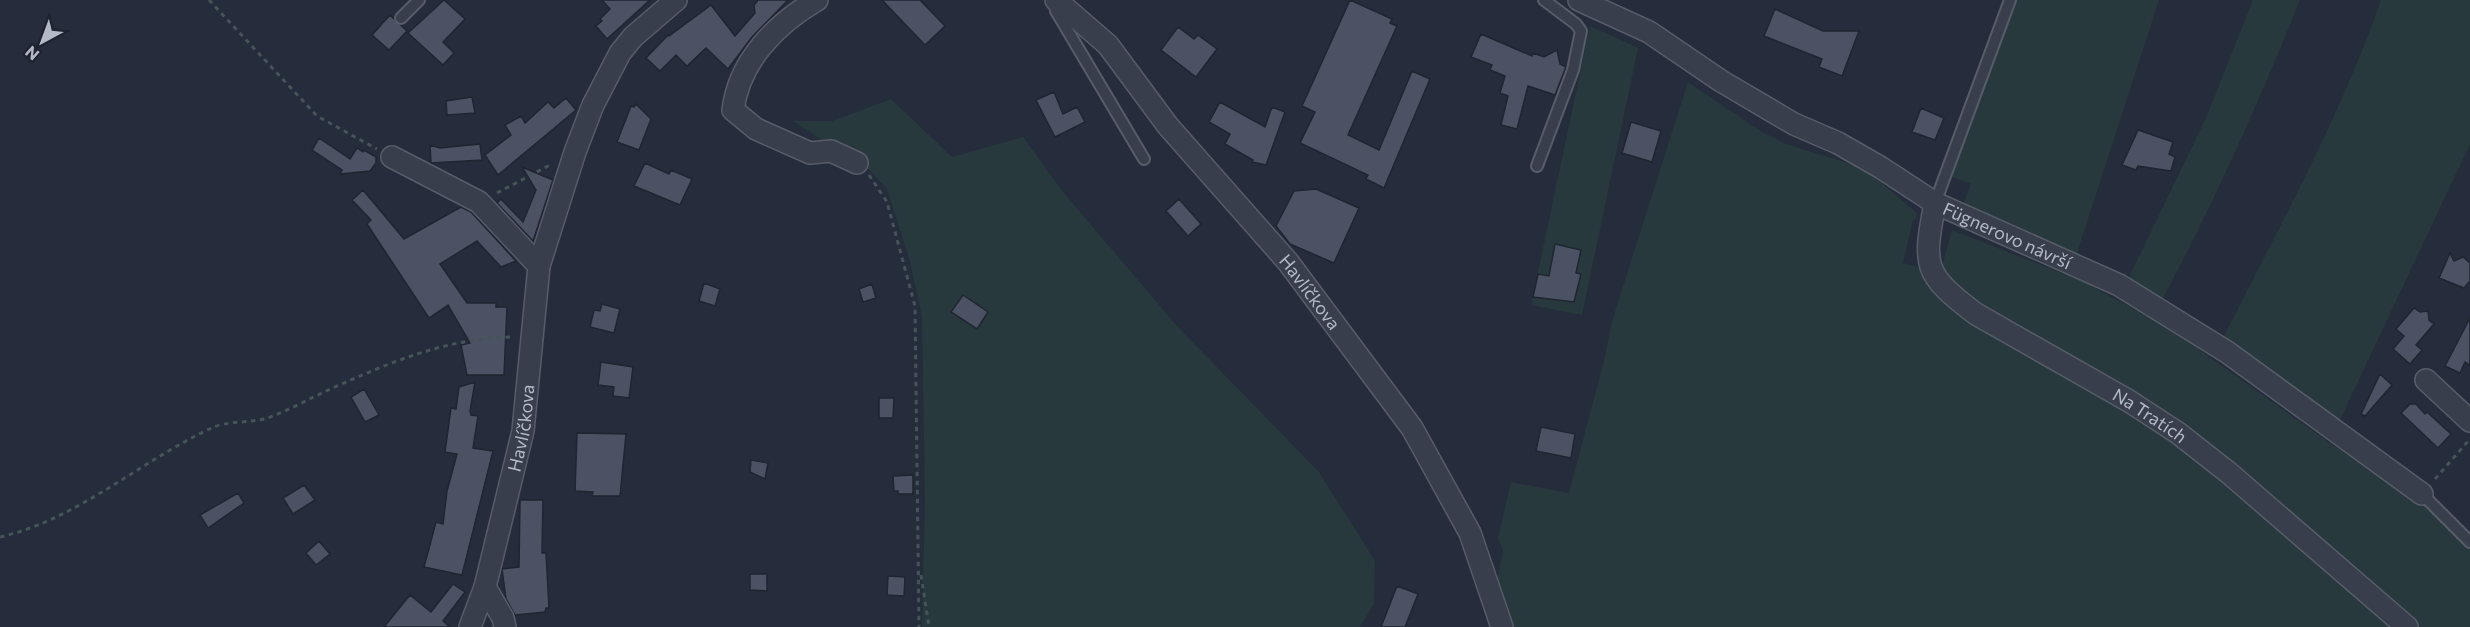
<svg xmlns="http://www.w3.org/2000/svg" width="2470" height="627" viewBox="0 0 2470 627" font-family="Commissioner,sans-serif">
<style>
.green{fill:#28393d}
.building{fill:#4b5264;stroke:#202532;stroke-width:1.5}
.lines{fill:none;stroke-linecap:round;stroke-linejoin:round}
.service-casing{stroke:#575c69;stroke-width:14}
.minor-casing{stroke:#575c69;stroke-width:24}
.path{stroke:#455459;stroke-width:3;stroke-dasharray:4.5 4.5;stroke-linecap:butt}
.service{stroke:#383e4b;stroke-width:10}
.minor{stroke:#383e4b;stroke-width:21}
.labels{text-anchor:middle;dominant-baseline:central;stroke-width:4.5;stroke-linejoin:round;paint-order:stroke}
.street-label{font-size:18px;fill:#b4b9c7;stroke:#1e2330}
</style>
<rect width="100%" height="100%" fill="#252c3b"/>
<path class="green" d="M2015 0H2159L2076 256 1962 207 1971 184 1949 176Z
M2253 0H2300C2258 104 2214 203 2161 302L2127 281 2206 118Z
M2381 0H2470V144L2339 422 2221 342C2276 233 2341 116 2381 0Z
M1590 26 1638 48 1582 315 1531 305Z
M1688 82 1759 130 1786 144 1864 168 1917 213 1916 220H1913L1903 263 1940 273 1952 230 2084 282 2172 330 2331 444 2374 466 2426 504 2470 547V627H1507L1495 593 1503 550 1498 538 1511 482 1569 493 1604 361 1612 321Z
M891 99 952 157 1023 137 1063 192 1177 326 1319 472 1375 561 1374 604 1360 627H922L925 501 922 317 909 258 887 189 861 161 835 149 793 121H832Z"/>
<path class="building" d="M444 0 465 19 443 42 454 53 443 65 408 33Z
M602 0H650L607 39 596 26 602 21 600 19 610 9Z
M758 0H788L752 37 728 69 706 48 687 66 676 55 660 71 646 58 668 35 669 36 711 5 735 36 755 13 754 5Z
M882 0H920L945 26 925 45Z
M1350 0 1392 19 1390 23 1397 26 1348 135 1379 150 1412 71 1430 79 1384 188 1366 179 1368 175 1300 143 1315 112 1302 106Z
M1775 9 1823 31H1859L1842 76 1819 67 1822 59 1764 36Z
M390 15 407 31 389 50 372 35Z
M1178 27 1194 39 1198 35 1217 49 1196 77 1161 50Z
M1481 34 1532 56 1533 53 1544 57 1557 50 1560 64 1566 67 1555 95 1528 86 1517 129 1501 125 1508 96 1500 93 1505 76 1490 70 1492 65 1471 57Z
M1054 92 1063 114 1077 107 1085 122 1055 137 1036 100Z
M472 97 475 113 447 115 446 101Z
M566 98 576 110 498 175 485 155 511 135 505 125 521 116 525 123 548 102 554 108Z
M1220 102 1265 127 1272 107 1285 112 1266 165 1252 162 1253 160 1225 144 1230 134 1209 122Z
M636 104 651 119 639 150 617 142 631 106 634 107Z
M1921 108 1944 118 1935 140 1912 132Z
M1631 122 1661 131 1652 162 1622 153Z
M2138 130 2173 142 2169 154 2175 157 2171 171 2138 166 2136 170 2122 165Z
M319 138 350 159 357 148 363 152 364 150 376 157V163L370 171 340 174 342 170 312 150Z
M480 144 482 160 431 163 430 145 440 148Z
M645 163 669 174 671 170 692 179 680 205 634 186Z
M522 167 553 180 533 241 497 203 501 199 523 222 536 190Z
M1316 189 1359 208 1334 263 1290 244 1276 226 1294 191Z
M363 190 404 239 461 207 471 212 516 261 501 267 477 241 440 264 467 303H496V307H507L504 375H467L461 345 470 343 448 305 429 318 367 224 371 220 352 200Z
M1179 199 1201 224 1188 236 1166 211Z
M1555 244 1581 250 1576 273 1581 274 1574 302 1533 297 1538 274 1549 276Z
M2450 253 2454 261 2463 257 2470 263V281L2464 288 2439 278Z
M704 283 720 289 715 306 699 301Z
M872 284 876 298 863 302 859 289Z
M963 295 988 312 977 329 951 312Z
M602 304 620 309 614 333 590 327 594 310 600 311Z
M2414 308 2420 312 2428 311 2429 320 2434 324 2416 345 2422 350 2410 364 2393 349 2404 336 2396 329Z
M2470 318V365L2465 362 2460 373 2445 366Z
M601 362 633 367 629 398 613 396 614 387 598 385Z
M2380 374 2392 385 2365 416 2361 414Z
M475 382 470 411 471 415 478 416 473 448 493 451 462 575 424 567 436 522 443 524 447 491 457 454 445 452 451 408 456 409 459 387Z
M364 389 379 415 365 422 351 397Z
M879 398H894L893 418H879Z
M2410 404H2416L2425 414 2427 412 2451 434 2438 448 2401 413Z
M1541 427 1575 434 1571 458 1536 451Z
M577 433 626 434 620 496H592L593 492 575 491Z
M751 460 768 463 765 479 750 472Z
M913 475V494H898V491H894L893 476Z
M304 485 315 500 293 514 283 498Z
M238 493 244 503 208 528 200 515Z
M520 500H543L542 553H546L549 608H546L545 612 515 615 506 599 502 569 519 567Z
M319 541 330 554 316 565 306 553Z
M750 574H767V591L750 590Z
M888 576 905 577 904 596 887 595Z
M453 584 465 592 443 621 450 627H384L410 595 431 612Z
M1397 586 1418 594 1405 627H1381Z"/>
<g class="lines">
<defs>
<path id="service" d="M1055 4 1056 11 1144 159
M401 18 419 0
M1537 166 1573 70 1581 31 1576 24 1544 0
M1935 203 2010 0
M2422 494 2470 542"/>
<g id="minor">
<path d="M817 0C776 24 739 61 733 110L756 129 810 153 831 151 857 163"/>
<path id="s1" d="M1056 0 1108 45 1168 126 1288 262 1412 428 1470 533 1502 627"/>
<path id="s2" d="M1579 0 1649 32 1721 81 1794 124 1838 143 1880 167 1935 203 2119 285 2227 352 2422 494"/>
<path d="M392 157 479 202 539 266"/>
<path id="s3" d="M1935 203C1923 266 1923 274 1976 314L2129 401 2178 433 2229 473 2407 627"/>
<path d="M2426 380 2470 421"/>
<path d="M485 587 503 618 505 627"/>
<path id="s4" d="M470 627 485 587 523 431 539 266 575 152 593 105 620 53 633 37 676 0"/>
</g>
</defs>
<use href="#service" class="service-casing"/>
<use href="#minor" class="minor-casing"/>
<path class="path" d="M209 0 317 116 377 149
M869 175 887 202 915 306 919 627
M497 193 550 165
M2435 479 2470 439
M0 537C79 519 141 460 214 427 228 421 251 423 268 418 287 411 307 400 326 391 386 364 445 338 512 337
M921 575 929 627"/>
<use href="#service" class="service"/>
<use href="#minor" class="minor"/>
</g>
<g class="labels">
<g class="street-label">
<text stroke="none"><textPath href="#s2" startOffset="490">Fügnerovo návrší</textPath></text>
<text stroke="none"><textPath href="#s1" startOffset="388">Havlíčkova</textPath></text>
<text stroke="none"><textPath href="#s3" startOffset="332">Na Tratích</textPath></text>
<text stroke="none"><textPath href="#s4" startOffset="206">Havlíčkova</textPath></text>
</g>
</g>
<g transform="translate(42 42) rotate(221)" stroke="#1e2330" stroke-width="4.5" paint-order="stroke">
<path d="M0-4.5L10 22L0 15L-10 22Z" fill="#b4b9c7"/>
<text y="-9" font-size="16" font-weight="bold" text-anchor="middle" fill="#b4b9c7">N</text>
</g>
</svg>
